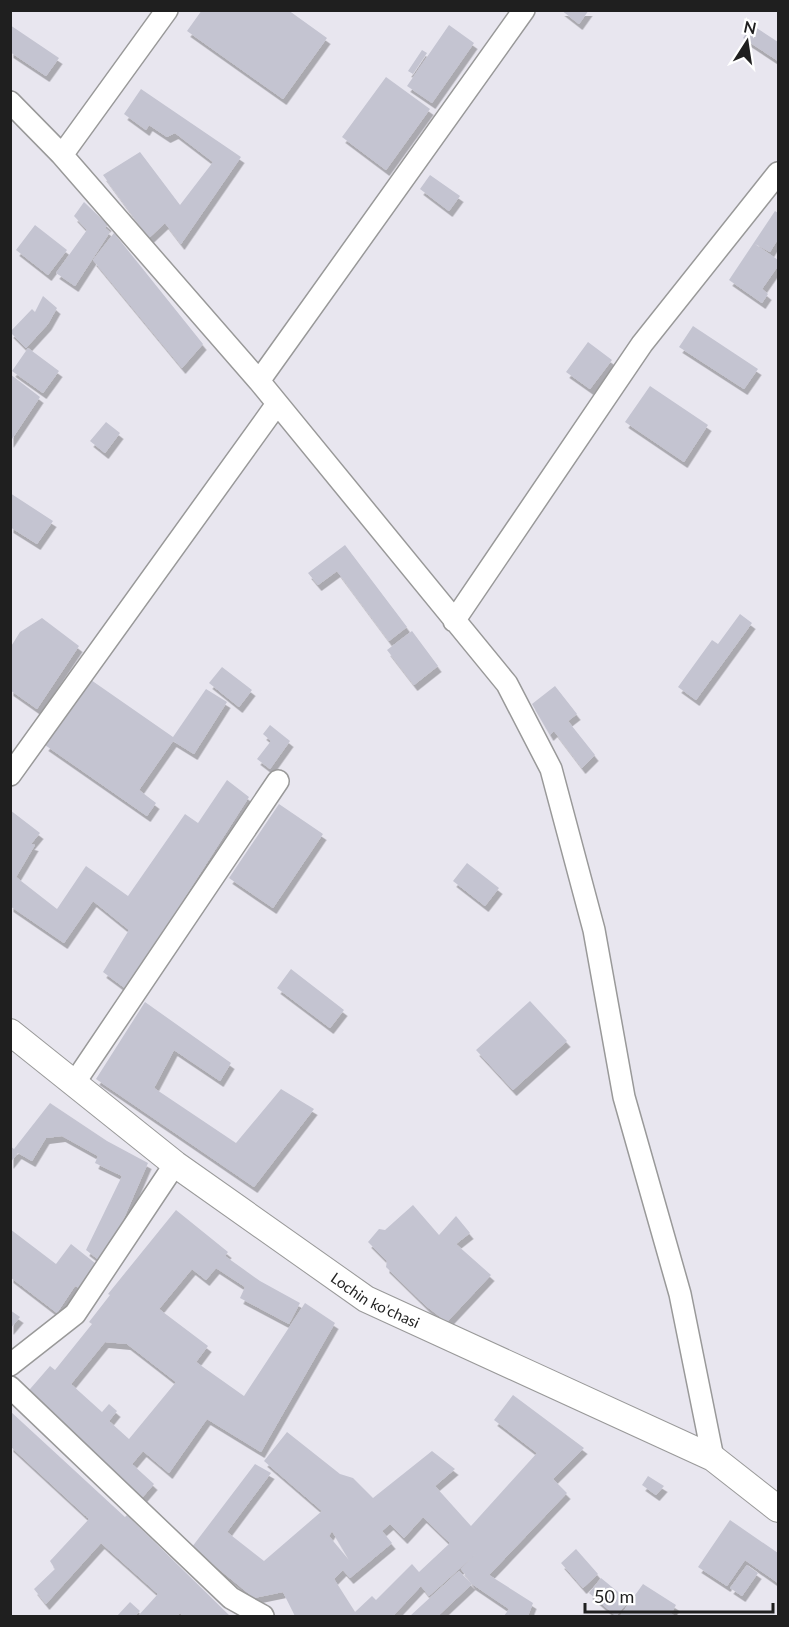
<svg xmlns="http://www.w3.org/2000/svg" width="789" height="1627" viewBox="0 0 789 1627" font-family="Lato,sans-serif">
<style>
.building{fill:#c4c4d1;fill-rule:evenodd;filter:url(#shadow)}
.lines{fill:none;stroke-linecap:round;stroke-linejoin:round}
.minor-casing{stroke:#999;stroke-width:24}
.tertiary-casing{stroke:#999;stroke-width:28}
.minor{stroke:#fff;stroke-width:21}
.tertiary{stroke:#fff;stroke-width:26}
.labels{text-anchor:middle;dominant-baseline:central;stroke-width:6;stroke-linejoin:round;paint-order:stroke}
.street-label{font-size:15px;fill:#1f1f1f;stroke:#fff}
</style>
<defs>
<filter id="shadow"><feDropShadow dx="3.5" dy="6" stdDeviation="0" flood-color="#0004"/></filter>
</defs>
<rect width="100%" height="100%" fill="#e8e6ef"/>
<path class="building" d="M202 10H288L327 38 283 99 187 31Z
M561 10H589L579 24Z
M10 25 59 58 46 76 10 52Z
M449 25 474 43 432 103 407 86Z
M752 25 778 42V61L743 38Z
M422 50 427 53 413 74 408 71Z
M386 77 430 109 386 170 342 137Z
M141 89 241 157 181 244 165 223 149 238 103 175 140 152 180 205 213 162 175 133 167 137 149 125 146 130 124 114Z
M430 175 460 196 449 211 420 189Z
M84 202 108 225 105 228 110 232 75 286 56 273 87 230 74 216Z
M775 211 778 213V239L770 252 755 244 778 260V266L762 289 768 294 762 303 729 280Z
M35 225 67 250 48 275 16 250Z
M114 233 203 344 182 368 93 260Z
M43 296 57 308 48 324 26 348 10 332 32 309 35 312Z
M693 326 758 369 744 389 679 347Z
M588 342 612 360 590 389 566 372Z
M28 348 59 371 43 393 12 371Z
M10 374 40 397 10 442Z
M650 386 708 425 684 462 625 422Z
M106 422 120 433 105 453 90 441Z
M10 493 53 521 37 544 10 527Z
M345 545 407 627 389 641 337 571 318 585 308 573Z
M740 614 752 623 696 700 678 687 712 640 718 644Z
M42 618 79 646 37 709 10 690V648L20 632Z
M412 631 438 666 414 685 387 650Z
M222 667 252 690 239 707 209 683Z
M91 680 173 737 206 689 227 702 194 754 173 741 139 790 156 803 147 816 45 745Z
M555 686 577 714 568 721 595 755 582 768 554 731 550 735 532 704Z
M270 725 290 741 270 769 257 759 271 741 263 734Z
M227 780 249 797 126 989 103 972 129 930 93 901 64 943 10 906V810L40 833 31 844 35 845 16 877 57 909 86 866 128 896 185 814 198 823Z
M279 804 323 834 273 908 229 878Z
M467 863 499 888 485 906 453 881Z
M291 969 344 1010 330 1028 277 988Z
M530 1001 567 1041 513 1090 476 1050Z
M145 1002 231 1063 220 1081 174 1050 154 1088 236 1143 281 1089 314 1109 254 1187 96 1079Z
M50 1103 107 1141 148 1163 104 1264 86 1250 122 1176 95 1163 98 1156 62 1136 46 1138 32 1161 18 1153 10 1163V1146L14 1149Z
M413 1205 439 1235 456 1216 470 1233 456 1244 491 1275 447 1322 426 1306 386 1267 387 1261 368 1242 379 1229 385 1230Z
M176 1210 228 1252 225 1256 260 1281 300 1303 289 1324 240 1298 245 1287 216 1268 206 1280 192 1269 159 1309 208 1346 196 1362 244 1396 305 1303 335 1323 261 1452 207 1419 169 1473 143 1451 132 1464 154 1484 141 1499 24 1396 50 1366 55 1370 92 1324 89 1322 110 1295 108 1294ZM105 1342 127 1344 176 1382 129 1439 109 1421 117 1411 109 1404 102 1412 71 1384Z
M10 1229 56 1264 71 1244 100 1267 84 1290 75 1286 57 1313 10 1277Z
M10 1310 20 1317 10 1329Z
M513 1395 584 1448 553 1479 567 1493 489 1575 533 1603 528 1616H504L509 1609 472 1584 438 1616H410L459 1571 472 1584 461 1569 477 1553 429 1596 421 1586 393 1616H295L283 1592 254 1598 192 1547 255 1464 271 1473 227 1532 264 1561 322 1511 264 1461 287 1432 340 1474 353 1478 373 1498 432 1451 455 1469 435 1486 471 1526 537 1453 494 1420ZM423 1517 450 1543 419 1572 412 1564 376 1600 372 1596 355 1612 334 1579 343 1570 350 1578 392 1543 382 1531 390 1524 404 1538ZM332 1531 349 1560 329 1536Z
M10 1411 125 1517 127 1515 230 1616H183L180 1613 177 1616H138L158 1594 101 1543 46 1604 34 1589 55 1569 50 1561 89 1519 10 1446Z
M648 1476 664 1486 656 1495 642 1485Z
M730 1520 778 1553V1583L745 1560 727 1586 698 1567Z
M576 1549 598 1574 583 1588 561 1563Z
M747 1565 758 1573 742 1596 730 1588Z
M601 1578 629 1601 616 1616 589 1593Z
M643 1584 676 1605 671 1614 676 1616H620Z
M130 1602 140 1611 135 1616H117Z"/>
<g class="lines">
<defs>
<path id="minor" d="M10 102 62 155 259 381 507 684 551 769 594 930 624 1097 680 1294 713 1458
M62 155 167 10
M259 381 524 10
M454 621 642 344 778 173
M10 775 277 404
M75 1082 278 781
M10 1365 75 1314 175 1164
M10 1387 231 1598 263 1616"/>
<g id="tertiary">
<path id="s1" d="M10 1032 175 1164 366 1299 713 1458 778 1509"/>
</g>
</defs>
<use href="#minor" class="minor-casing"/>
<use href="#tertiary" class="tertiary-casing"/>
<use href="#minor" class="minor"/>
<use href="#tertiary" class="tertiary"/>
</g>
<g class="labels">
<g class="street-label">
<text stroke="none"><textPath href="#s1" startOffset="454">Lochin ko'chasi</textPath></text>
</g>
</g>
<rect width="789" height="1627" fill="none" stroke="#1f1f1f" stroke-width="24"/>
<g transform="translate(747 42) rotate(12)" stroke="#ffffff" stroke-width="4.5" paint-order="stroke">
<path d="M0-4.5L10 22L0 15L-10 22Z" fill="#1f1f1f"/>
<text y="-9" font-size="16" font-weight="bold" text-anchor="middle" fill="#1f1f1f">N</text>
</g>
<path d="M585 1603v9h188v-9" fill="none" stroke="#1f1f1f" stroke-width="3"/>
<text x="594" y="1603" font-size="18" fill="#1f1f1f" stroke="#ffffff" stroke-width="4.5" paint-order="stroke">50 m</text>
</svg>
